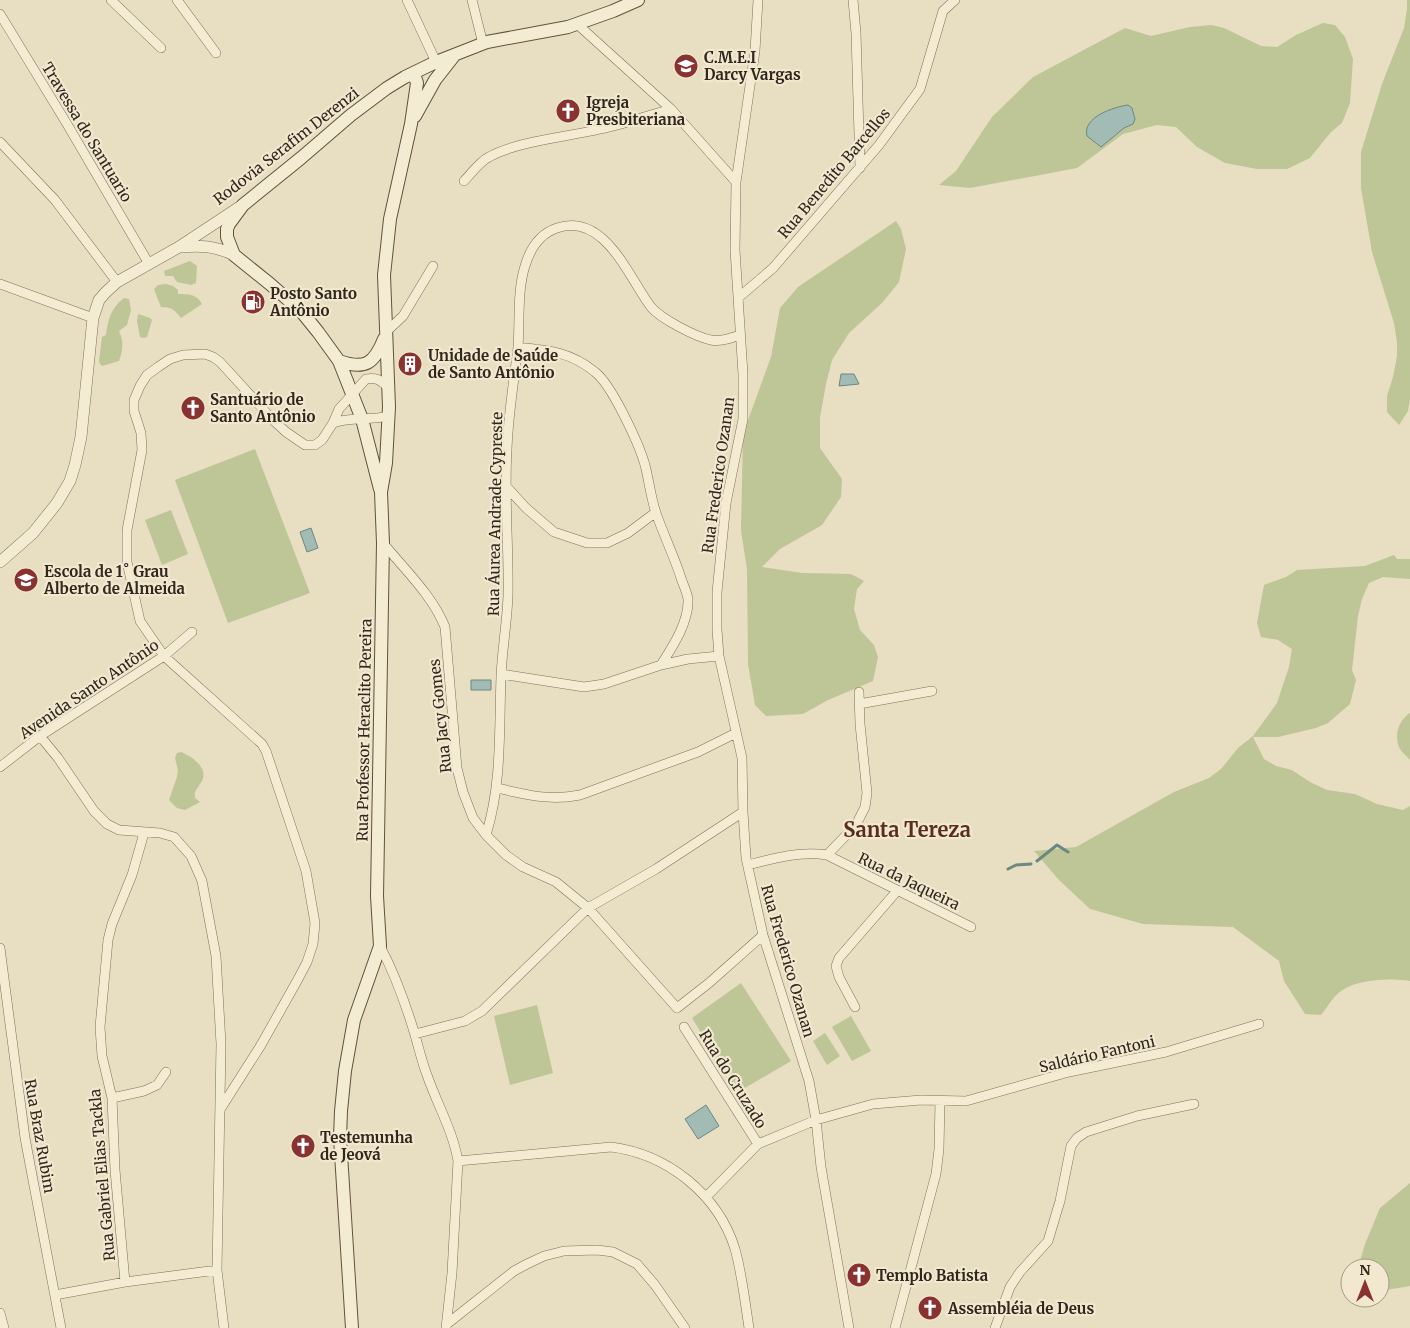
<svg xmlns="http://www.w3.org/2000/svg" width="1410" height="1328" viewBox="0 0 1410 1328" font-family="Merriweather,serif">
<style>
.green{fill:#bec596}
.water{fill:#a3bbb5;stroke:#6b8881}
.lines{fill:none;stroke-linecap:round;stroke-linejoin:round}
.stream{stroke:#6b8881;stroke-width:3}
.minor-casing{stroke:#806f5a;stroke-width:10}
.tertiary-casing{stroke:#806f5a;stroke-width:12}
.secondary-casing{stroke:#62513e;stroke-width:14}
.minor{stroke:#f4ebd3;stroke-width:9}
.tertiary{stroke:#f4ebd3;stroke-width:11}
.secondary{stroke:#f4ebd3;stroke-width:12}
.labels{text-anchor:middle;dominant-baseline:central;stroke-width:4.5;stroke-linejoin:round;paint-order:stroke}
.poi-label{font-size:15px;font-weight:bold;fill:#31271d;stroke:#f1e8cf;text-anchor:start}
.street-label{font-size:15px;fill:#31271d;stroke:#f1e8cf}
.district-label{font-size:20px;font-weight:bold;fill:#592e21;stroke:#f1e8cf}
</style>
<rect width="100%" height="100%" fill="#e8dec1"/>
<path class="green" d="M1407 0H1410V399L1408 411 1399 425 1387 412V396L1393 377 1397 356V342L1394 323 1372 252 1361 188V152L1382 84 1404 28 1407 9Z
M1323 23 1335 25 1345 37 1353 59 1350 103 1342 123 1331 132 1310 158 1287 169H1257L1225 163 1197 147 1176 127 1157 125 1123 134 1077 168 970 188 939 185 956 171 992 117 1033 77 1125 28 1151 36 1190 27 1211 25 1224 28 1261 46 1277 47 1296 35Z
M896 221 901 229 906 249 899 282 882 303 849 333 832 360 826 384 820 417V448L842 479 841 497 822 525 780 549 762 567 802 573 851 574 864 581 857 589 854 609 860 630 874 645 878 657 873 681 828 700 803 714 766 716 755 705 748 664 747 569 741 531 743 434 771 357 780 308 798 287Z
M190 261 197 266 196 283 191 285 177 282 173 276H165L164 271Z
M166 284 173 286 178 290V294C188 294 197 294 202 304L181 318C175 310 171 307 161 307L154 289 158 285Z
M124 298 129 299 131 310 127 325 119 331C124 342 123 350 119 361L102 366 100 364 99 361 102 337 106 335C108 319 111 308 124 298Z
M138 314 150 318 152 320 147 337 144 338 140 337 137 321Z
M255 449 310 593 228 623 175 480Z
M171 510 188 554 162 565 145 520Z
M1394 555 1397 559H1410V579L1383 577 1369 583 1362 599 1358 616 1352 670 1356 680 1350 704 1328 723 1316 728 1278 737H1253L1264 759 1276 766 1292 770 1310 782 1327 790 1355 794 1377 804 1403 810 1410 806V981C1389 978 1359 979 1341 991 1333 996 1327 1008 1321 1015L1305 1014 1284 981 1279 961 1233 927 1143 924 1090 909 1059 880 1034 851 1076 847 1174 792 1209 778 1221 769 1238 748 1253 736 1277 703 1289 667 1292 649 1278 640 1261 637 1257 623 1264 585 1286 577 1297 570 1365 566Z
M1410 713V760C1407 756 1401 752 1399 747 1394 734 1399 720 1410 713Z
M181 752C191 756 212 769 200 784 197 789 194 791 195 798L200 802 185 810 177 808 169 800 177 777 178 770 175 758 177 753Z
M741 983 791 1061 738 1092 692 1018Z
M537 1005 553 1073 510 1085 494 1016Z
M851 1016 871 1051 852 1061 832 1027Z
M825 1033 840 1056 827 1065 813 1041Z
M1410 1183V1286L1380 1291V1268H1359V1265L1365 1244 1380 1208Z"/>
<path class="water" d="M1128 105 1132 108 1135 119 1133 124 1124 128 1101 147 1087 136C1082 117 1114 107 1128 105Z
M841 374H854L859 384 839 386Z
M311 528 318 548 307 552 300 532Z
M471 680H491V690H471Z
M706 1105 719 1126 698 1139 685 1119Z"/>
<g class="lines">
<path class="stream" d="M1037 861 1057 845 1068 852
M1008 869 1016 865 1031 864"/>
<defs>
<path id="minor" d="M111 0 161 48
M177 0 216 53
M407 0 436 62
M472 0 483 44
M758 0 755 51 736 182 735 250 743 374V419L726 503 717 592V630L719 656 742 758 743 812 746 858 763 935 809 1081 816 1120 821 1167 849 1328
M853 0 856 33 860 168
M0 14 67 124 149 264
M577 24 671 109 736 182
M0 142 55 200 117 282
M464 181C472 173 479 162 489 157 517 141 568 137 600 129 624 124 647 116 671 109
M0 284 93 318
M738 298 773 268 879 145 920 89 943 11 955 0
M386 332 403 316 433 266
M518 347C548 350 571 352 595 372 612 385 639 444 645 465 649 481 651 498 656 513 664 536 675 558 682 581 684 586 687 593 688 599 689 622 673 646 661 665
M333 423C351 416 369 421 388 416
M506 486 526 508 554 532 587 543H607L628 533 656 512
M383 543C405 570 432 595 445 627L457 768 463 792 473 818 486 835 506 855 523 867 556 882 588 908 677 1008 709 983 763 935
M501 674 584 687 604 684 661 665 688 659 719 656
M859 704 932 691
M40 736 58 758 94 811 107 824 119 830 160 833 174 837 191 856 202 881 216 956 221 1044 217 1270 224 1328
M0 767 40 736 164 656 192 632
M497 788C527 795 549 801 580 795L698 752 736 733
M486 835C502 784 499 730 501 677 502 650 507 623 508 596 509 547 504 498 507 450 508 415 514 381 518 347 520 321 517 291 525 266 530 249 539 234 557 228 605 212 629 278 651 307 661 319 696 337 711 340 721 342 731 338 740 335
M827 855 856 825 865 807 867 793 860 724 859 692
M748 865C775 858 799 851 827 855L971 927
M380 946C395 974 406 1005 415 1035 419 1049 422 1062 427 1075 437 1104 453 1131 458 1161L452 1273 446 1328
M0 948 25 1138 61 1328
M855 1007 839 977 836 966 839 958 897 891
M684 1027 758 1144
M415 1034 465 1021 482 1011 588 908 656 869 743 812
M112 1098 144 1091 157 1085 166 1072
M221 1108 261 1045 297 981 307 962 313 944 315 923 306 871 266 751 262 744 164 656 140 621 127 562V530L142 450 141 433 134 411V400L140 386 147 375 158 367 170 359 183 355 205 354 213 357 220 362 273 420 286 432 305 445H315L322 440 333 423 339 409 366 379C376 377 380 380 387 386
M458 1161 611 1147C667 1154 718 1194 735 1249 742 1274 745 1302 749 1328
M706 1197 758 1144 816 1120 873 1104 921 1100 966 1101 1069 1072 1166 1052 1259 1024
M125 1282 115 1170 112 1098 102 1056 100 1027 108 940 112 924 132 875 144 833
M55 1295 125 1282 217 1270
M0 1313 4 1328
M447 1324 514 1271 527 1264 544 1256 564 1251 597 1250 613 1252 637 1264 655 1285 685 1328
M895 1328 936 1174 939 1149 940 1101
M995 1328 1010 1287 1020 1272 1048 1241 1060 1201 1071 1146 1077 1138 1086 1132 1137 1116 1194 1104"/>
<path id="tertiary" d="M181 247C201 245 215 246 234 255
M0 562 33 533 57 503 70 481 75 465 81 437 93 318 99 300 106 292 117 282 179 247 241 206"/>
<path id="secondary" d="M415 116 435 80 453 57
M339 361C365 370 374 364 384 339
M380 489 362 419 339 361 318 332 301 311 270 284 234 255 227 237V229L229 224 243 205 301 158 351 115 387 88 405 77 436 62 487 42 568 27 613 11 638 0
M352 1328 340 1138 341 1111 345 1071 354 1020 380 946 377 896 383 543 381 492 386 463 389 407 384 275 390 219 411 124 417 83 414 74"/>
</defs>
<use href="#minor" class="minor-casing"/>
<use href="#tertiary" class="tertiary-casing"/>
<use href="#secondary" class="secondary-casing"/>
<use href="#minor" class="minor"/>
<use href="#tertiary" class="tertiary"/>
<use href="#secondary" class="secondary"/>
</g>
<defs>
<symbol id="school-disc" viewBox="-11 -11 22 22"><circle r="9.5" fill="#883231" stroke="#f1e8cf"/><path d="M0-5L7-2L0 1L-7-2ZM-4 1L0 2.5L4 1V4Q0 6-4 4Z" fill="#fff"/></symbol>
<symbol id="church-disc" viewBox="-11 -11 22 22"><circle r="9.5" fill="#883231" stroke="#f1e8cf"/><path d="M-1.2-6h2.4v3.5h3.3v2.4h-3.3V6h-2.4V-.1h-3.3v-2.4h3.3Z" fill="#fff"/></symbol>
<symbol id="fuel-disc" viewBox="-11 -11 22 22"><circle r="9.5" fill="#883231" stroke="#f1e8cf"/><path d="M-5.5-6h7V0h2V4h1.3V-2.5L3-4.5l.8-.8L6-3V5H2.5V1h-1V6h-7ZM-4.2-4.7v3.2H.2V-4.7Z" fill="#fff"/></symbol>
<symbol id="building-disc" viewBox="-11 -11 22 22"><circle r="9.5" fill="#883231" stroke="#f1e8cf"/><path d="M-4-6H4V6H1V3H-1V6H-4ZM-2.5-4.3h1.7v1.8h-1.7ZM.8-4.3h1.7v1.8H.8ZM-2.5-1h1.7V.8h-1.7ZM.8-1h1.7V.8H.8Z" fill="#fff"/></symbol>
</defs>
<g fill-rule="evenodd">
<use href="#school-disc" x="672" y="52" width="28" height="28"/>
<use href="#church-disc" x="554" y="97" width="28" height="28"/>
<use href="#fuel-disc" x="239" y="288" width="28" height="28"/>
<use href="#building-disc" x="396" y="350" width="28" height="28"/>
<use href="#church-disc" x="179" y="394" width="28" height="28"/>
<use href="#school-disc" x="12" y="566" width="28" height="28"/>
<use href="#church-disc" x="289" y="1132" width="28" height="28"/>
<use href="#church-disc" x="845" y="1261" width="28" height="28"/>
<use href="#church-disc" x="916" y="1294" width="28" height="28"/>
</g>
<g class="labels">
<g class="poi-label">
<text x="704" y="57">C.M.E.I<tspan x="704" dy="17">Darcy Vargas</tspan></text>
<text x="586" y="102">Igreja<tspan x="586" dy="17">Presbiteriana</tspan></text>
<text x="270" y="293">Posto Santo<tspan x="270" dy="17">Antônio</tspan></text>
<text x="428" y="355">Unidade de Saúde<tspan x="428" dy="17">de Santo Antônio</tspan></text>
<text x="210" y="399">Santuário de<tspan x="210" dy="17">Santo Antônio</tspan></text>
<text x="44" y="571">Escola de 1˚ Grau<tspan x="44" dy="17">Alberto de Almeida</tspan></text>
<text x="320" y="1137">Testemunha<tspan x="320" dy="17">de Jeová</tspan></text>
<text x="876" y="1275">Templo Batista</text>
<text x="948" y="1308">Assembléia de Deus</text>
</g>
<g class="street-label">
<text transform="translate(87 132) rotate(59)">Travessa do Santuario</text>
<text transform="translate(286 146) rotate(-38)">Rodovia Serafim Derenzi</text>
<text transform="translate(834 173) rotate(-50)">Rua Benedito Barcellos</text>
<text transform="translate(718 475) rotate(-82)">Rua Frederico Ozanan</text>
<text transform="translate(495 514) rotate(-89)">Rua Áurea Andrade Cypreste</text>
<text transform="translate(89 689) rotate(-34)">Avenida Santo Antônio</text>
<text transform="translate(440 716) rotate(-96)">Rua Jacy Gomes</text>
<text transform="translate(364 730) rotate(-89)">Rua Professor Heraclito Pereira</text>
<text transform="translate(909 881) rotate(26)">Rua da Jaqueira</text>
<text transform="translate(788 961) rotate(74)">Rua Frederico Ozanan</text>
<text transform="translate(1097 1054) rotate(-13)">Saldário Fantoni</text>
<text transform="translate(733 1079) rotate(58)">Rua do Cruzado</text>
<text transform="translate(40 1136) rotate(80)">Rua Braz Rubim</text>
<text transform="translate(102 1175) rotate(-95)">Rua Gabriel Elias Tackla</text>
</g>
<g class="district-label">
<text x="907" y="829">Santa Tereza</text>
</g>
</g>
<g transform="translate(1365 1283)"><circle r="24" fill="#f1e8cf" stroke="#a49b88"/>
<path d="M0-4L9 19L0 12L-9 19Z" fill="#883231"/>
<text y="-8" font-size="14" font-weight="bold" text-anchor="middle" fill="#31271d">N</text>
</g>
</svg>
